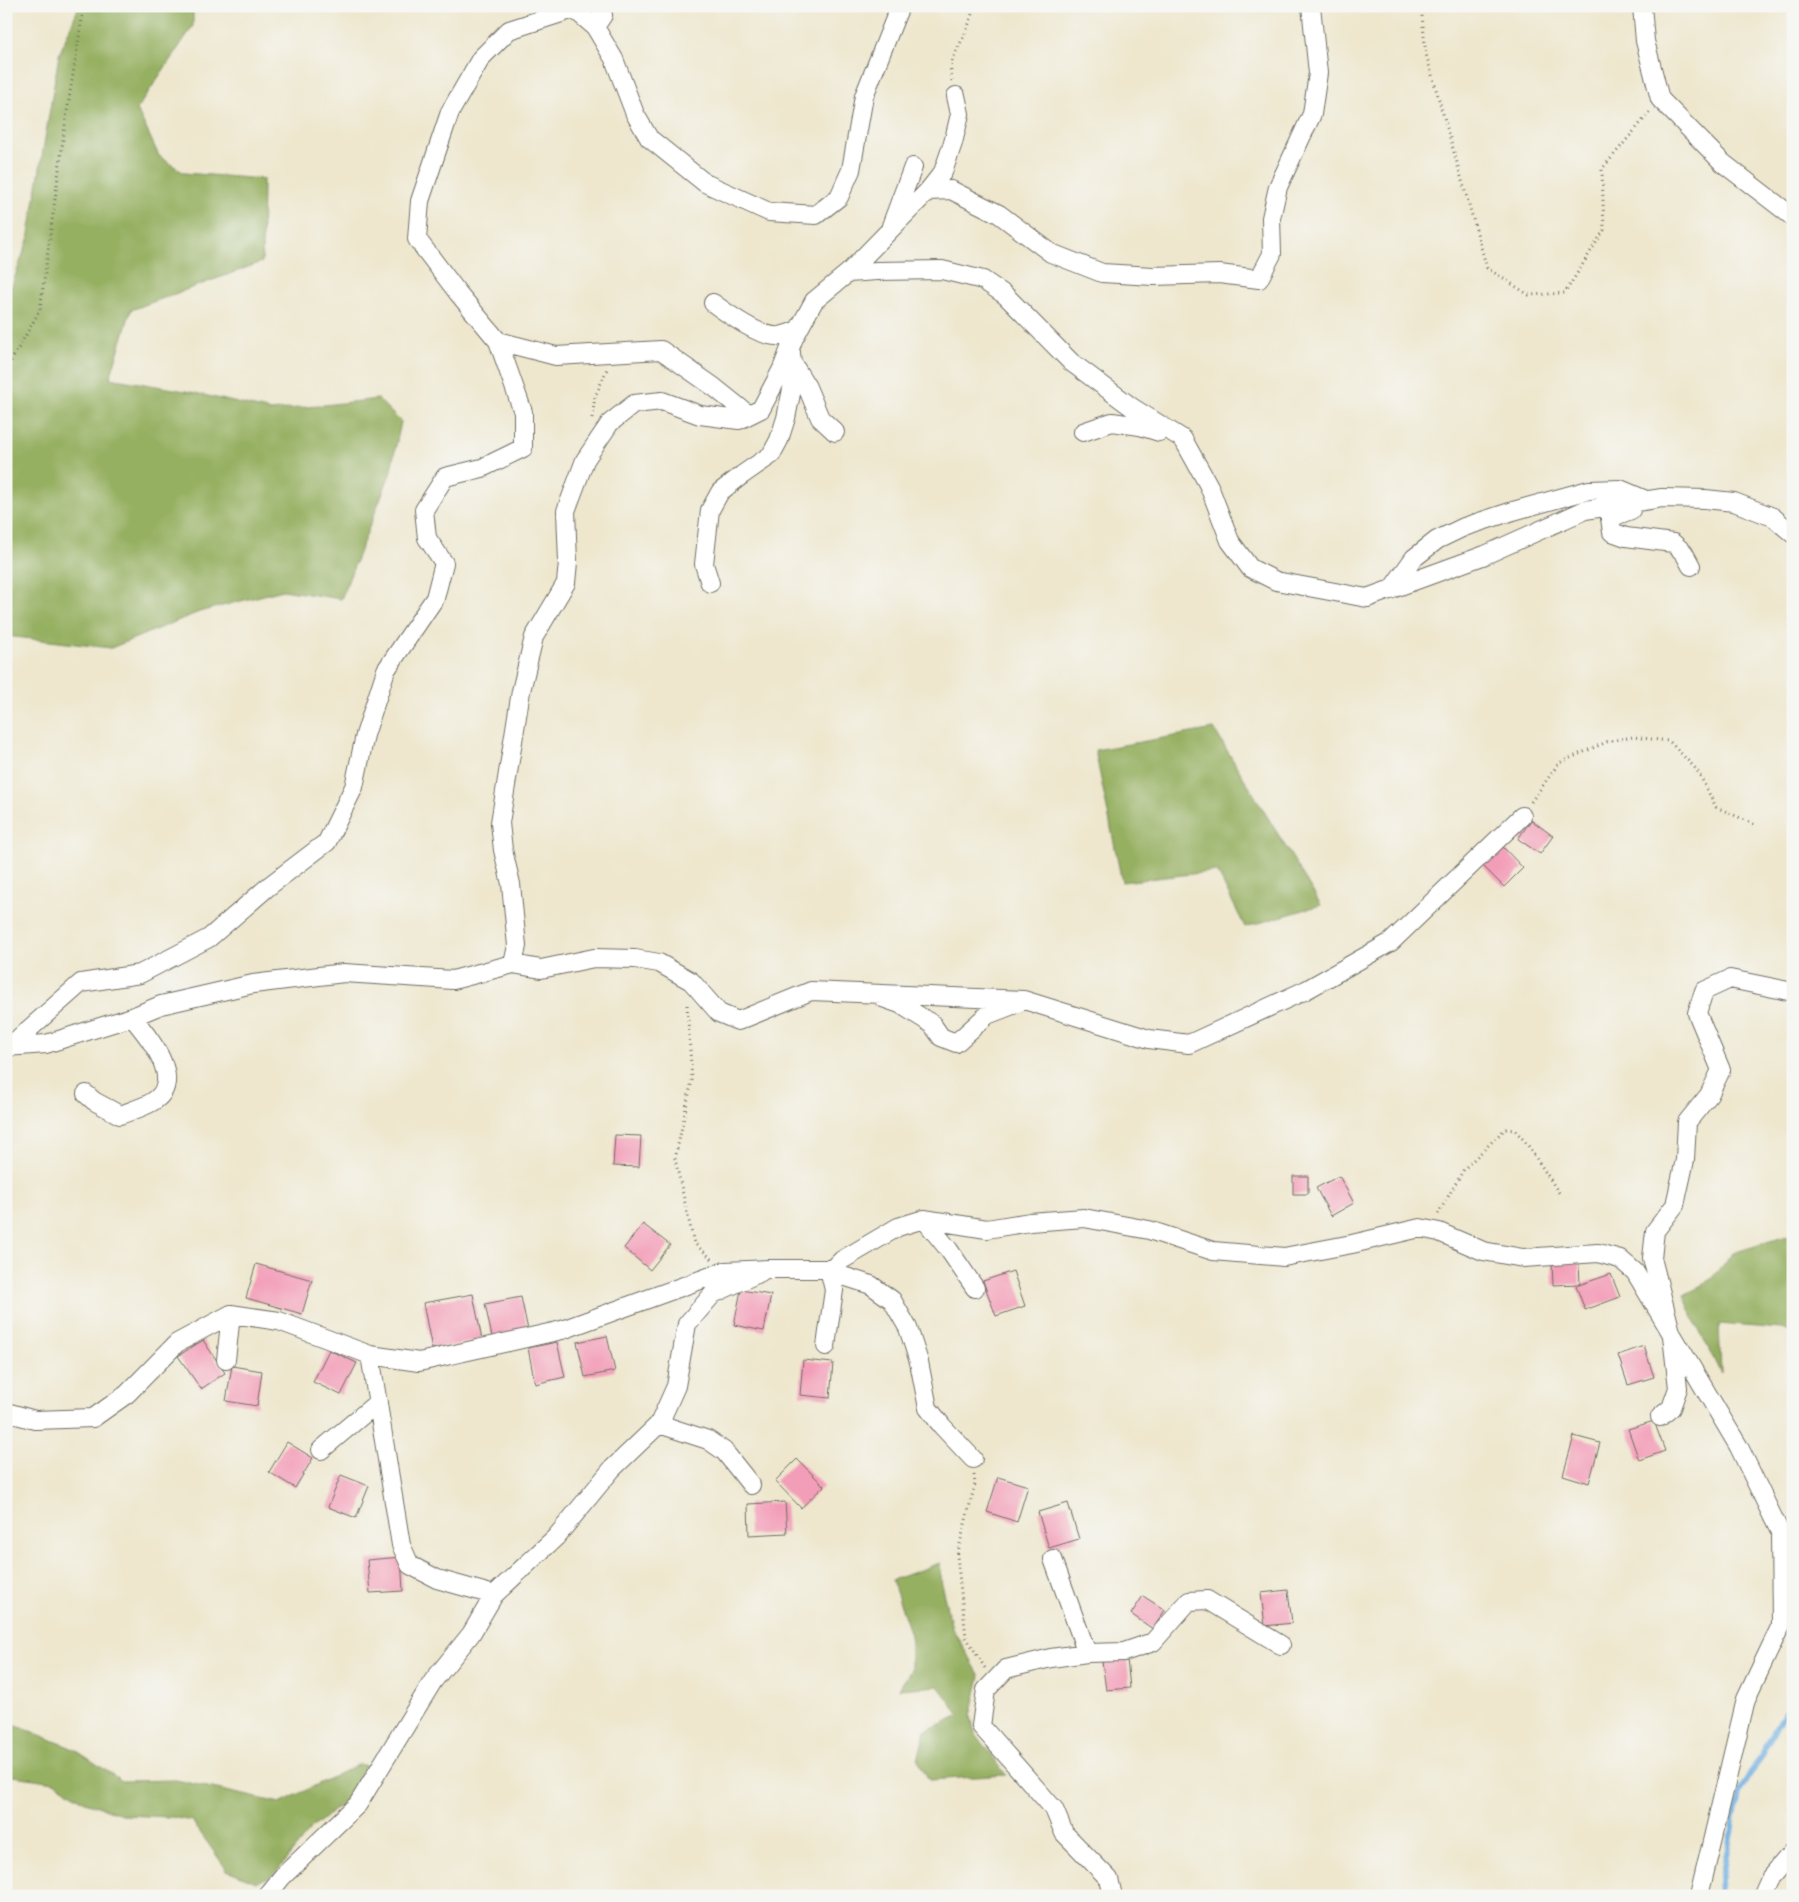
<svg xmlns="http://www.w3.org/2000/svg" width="1799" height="1902" viewBox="0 0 1799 1902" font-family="'Old Standard TT',serif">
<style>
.forest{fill:#96b062;stroke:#606e46}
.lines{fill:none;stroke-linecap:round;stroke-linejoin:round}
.stream{stroke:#6caee1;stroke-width:5.5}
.building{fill:#f39eb8}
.street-casing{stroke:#6f6d64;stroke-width:20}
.path{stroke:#6f6d64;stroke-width:3;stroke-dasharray:1 4;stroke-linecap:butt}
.street{stroke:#fff;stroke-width:18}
</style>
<rect width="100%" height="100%" fill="#f6f6f2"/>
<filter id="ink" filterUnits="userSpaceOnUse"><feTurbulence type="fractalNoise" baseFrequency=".02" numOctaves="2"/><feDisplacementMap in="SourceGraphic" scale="10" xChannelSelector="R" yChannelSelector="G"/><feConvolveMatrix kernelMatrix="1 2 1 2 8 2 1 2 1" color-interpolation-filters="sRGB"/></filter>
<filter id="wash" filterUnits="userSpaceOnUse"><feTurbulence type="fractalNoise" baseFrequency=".0096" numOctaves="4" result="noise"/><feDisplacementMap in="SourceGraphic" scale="20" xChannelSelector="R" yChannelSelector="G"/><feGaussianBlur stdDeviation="1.12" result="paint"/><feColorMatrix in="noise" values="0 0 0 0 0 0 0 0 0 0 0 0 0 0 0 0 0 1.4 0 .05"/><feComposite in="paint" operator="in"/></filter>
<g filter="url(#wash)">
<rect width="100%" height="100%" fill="#eee7ce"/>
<path class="forest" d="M79 6H193V26L137 109 159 156 184 173 263 179 262 262 131 310 110 378 191 392 271 411 378 399 401 422 390 474 341 599 283 590 199 612 111 648 6 636V302L28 240 59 55Z
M1214 729 1321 905 1245 927 1217 871 1122 882 1095 750Z
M1793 1234V1334L1782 1329 1719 1324 1721 1374 1694 1319 1684 1295 1702 1286 1718 1271 1733 1253Z
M940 1563 942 1588 952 1628 980 1676 971 1716 974 1731 1006 1775 929 1780 918 1760 925 1731 960 1715 938 1686 899 1689 911 1670V1635L892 1580Z
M6 1721 74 1749 122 1781 176 1780 280 1803 359 1764 369 1767 351 1796 311 1829 274 1875 256 1882 227 1870 192 1821 171 1817 125 1815 85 1802 55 1782 14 1776 6 1778Z"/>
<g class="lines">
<path class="stream" d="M1718 1896 1739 1794 1793 1697"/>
</g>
<g id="blocks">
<path class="building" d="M1531 820 1553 836 1540 854 1518 839Z
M1501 845 1523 868 1504 887 1481 864Z
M615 1135 641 1136 639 1167 613 1166Z
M1293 1176H1308V1194H1293Z
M1339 1176 1354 1203 1331 1216 1316 1188Z
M643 1224 670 1245 650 1270 624 1248Z
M1579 1262 1580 1284 1553 1285 1552 1263Z
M256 1264 312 1280 302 1314 246 1298Z
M1013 1271 1025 1306 996 1316 983 1281Z
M1611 1274 1620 1297 1585 1310 1576 1286Z
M741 1290 771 1295 764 1331 734 1325Z
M473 1294 482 1340 432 1349 423 1303Z
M521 1297 528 1330 492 1337 485 1304Z
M607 1336 615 1371 585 1377 577 1342Z
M203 1340 225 1373 201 1389 178 1356Z
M557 1342 565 1377 535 1384 528 1348Z
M1644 1346 1654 1377 1628 1385 1618 1355Z
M329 1350 357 1363 341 1395 313 1382Z
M803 1360 833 1363 830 1398 800 1395Z
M232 1366 262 1371 257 1406 226 1401Z
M1654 1421 1665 1451 1639 1460 1628 1429Z
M1574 1436 1600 1443 1589 1483 1563 1475Z
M287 1442 313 1458 295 1488 269 1472Z
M797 1459 824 1486 801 1508 775 1481Z
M341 1475 369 1486 356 1518 328 1507Z
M998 1477 1028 1486 1017 1522 987 1512Z
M785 1502 787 1533 749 1535 748 1504Z
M1068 1503 1079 1539 1049 1548 1038 1512Z
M401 1557 403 1591 370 1593 367 1560Z
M1288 1590 1292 1623 1265 1626 1261 1593Z
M1143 1596 1165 1610 1153 1629 1131 1614Z
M1127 1659 1130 1688 1106 1690 1102 1661Z"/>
</g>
</g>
<g filter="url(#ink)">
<use href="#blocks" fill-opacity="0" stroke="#6f6d64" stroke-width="1"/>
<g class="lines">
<defs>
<path id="street" d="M1642 6 1645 41 1660 99 1723 163 1793 217
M595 27 603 15 600 6
M928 191 943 172 953 143 960 114 956 96
M891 226 913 167
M848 273 928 191 951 190 999 214 1051 253 1102 273 1153 276 1219 274 1259 279 1272 254 1271 218 1278 187 1312 114 1318 73 1311 6
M713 303C728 314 761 338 779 336 785 335 792 332 798 330
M793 364 807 387 820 418 835 432
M749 415 714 387 661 350 556 356 498 341 458 293 417 239 420 201 450 112 481 58 509 30 574 9 595 27 614 59 635 114 649 138 705 183 769 212 816 215 839 197 851 170 864 96 900 6
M1083 432 1112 422 1140 426 1159 432
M1631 510 1610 518 1612 532 1626 537 1673 543 1684 553 1691 566
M710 583 704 564 710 510 720 492 742 475 771 455 779 440 786 418 793 384 791 352
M1391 590 1414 558 1437 540 1464 527 1513 511 1589 490 1620 489 1646 500
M513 964 541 969 594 958 635 959 659 963 691 981 719 1013 738 1021 811 991 1024 1000 1149 1039 1189 1044 1306 990 1391 942 1522 816
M883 998 900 1004 932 1024 941 1037 956 1043 987 1015 1018 1003
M10 1046 81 983 140 974 209 938 269 886 327 842 354 787 365 735 386 670 435 598 444 563 427 538 424 510 445 477 482 468 523 448V412L498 341
M6 1047 46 1044 132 1017 161 1005 253 984 344 973 453 980 513 964 517 946 511 884 503 850 500 823 521 691 534 637 566 583 568 562 566 511 585 460 610 423 634 404 662 401 700 415 739 420 761 409 782 369 794 338 814 301 848 273 877 271 942 270 983 280 1005 295 1071 362 1133 408 1183 439 1209 486 1230 541 1250 568 1276 581 1367 598 1485 555 1585 510 1662 498 1705 499 1734 502 1773 517 1793 534
M86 1094 94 1101 120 1115C130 1111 142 1108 152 1102 187 1082 148 1036 132 1017
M924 1219 949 1250 975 1288
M833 1269 843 1276 871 1285 892 1300 908 1328 919 1362 928 1408 942 1426 973 1459
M826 1346 834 1290 829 1269
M370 1355 401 1545 410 1565 437 1579 494 1595
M226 1360 231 1314
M6 1412 35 1420 93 1418 127 1394 177 1343 231 1314 279 1321 370 1355 419 1362 562 1330 725 1271 770 1269H833L842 1260 898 1227 924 1219 987 1229 1030 1222 1084 1218 1149 1230 1213 1251 1284 1257 1352 1244 1420 1228 1439 1232 1483 1251 1523 1258 1598 1253 1620 1259 1635 1272 1739 1447 1780 1532 1781 1625 1746 1699 1699 1896
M1660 1417 1671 1408 1678 1388 1672 1336 1652 1258 1655 1231 1675 1205 1685 1160 1687 1122 1709 1095 1721 1070 1697 1013 1704 991 1730 979 1793 992
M659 1424 708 1440 724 1451 751 1485
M321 1450 378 1402
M1053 1559 1087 1653
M267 1896 282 1877 358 1804 433 1681 471 1634 494 1595 556 1537 612 1469 659 1424 676 1386 687 1324 713 1294 761 1272
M1113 1896 1109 1879 1064 1833 1054 1809 981 1726 986 1690 1006 1669 1051 1658 1087 1653 1124 1652 1153 1642 1189 1601 1207 1600 1281 1645
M1762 1896 1770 1878 1793 1851"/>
</defs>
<use href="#street" class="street-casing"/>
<path class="path" d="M1421 6 1426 54 1487 268 1529 295 1565 293 1604 230 1602 169 1650 112
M952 81C947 61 960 47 967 29 970 22 972 14 974 6
M6 370 40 310 66 118 84 6
M592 418 595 397 607 369
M1531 802 1559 763 1609 741 1633 737 1669 741 1697 770 1716 807 1756 825
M687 1005 692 1080 675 1159 694 1243 712 1259
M1438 1214 1464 1169 1505 1129 1515 1130 1527 1144 1561 1196
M974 1475 975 1484 957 1556 966 1637 985 1668"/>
<use href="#street" class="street"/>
</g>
</g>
<rect width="1799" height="1902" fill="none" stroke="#f6f6f2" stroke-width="25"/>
</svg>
